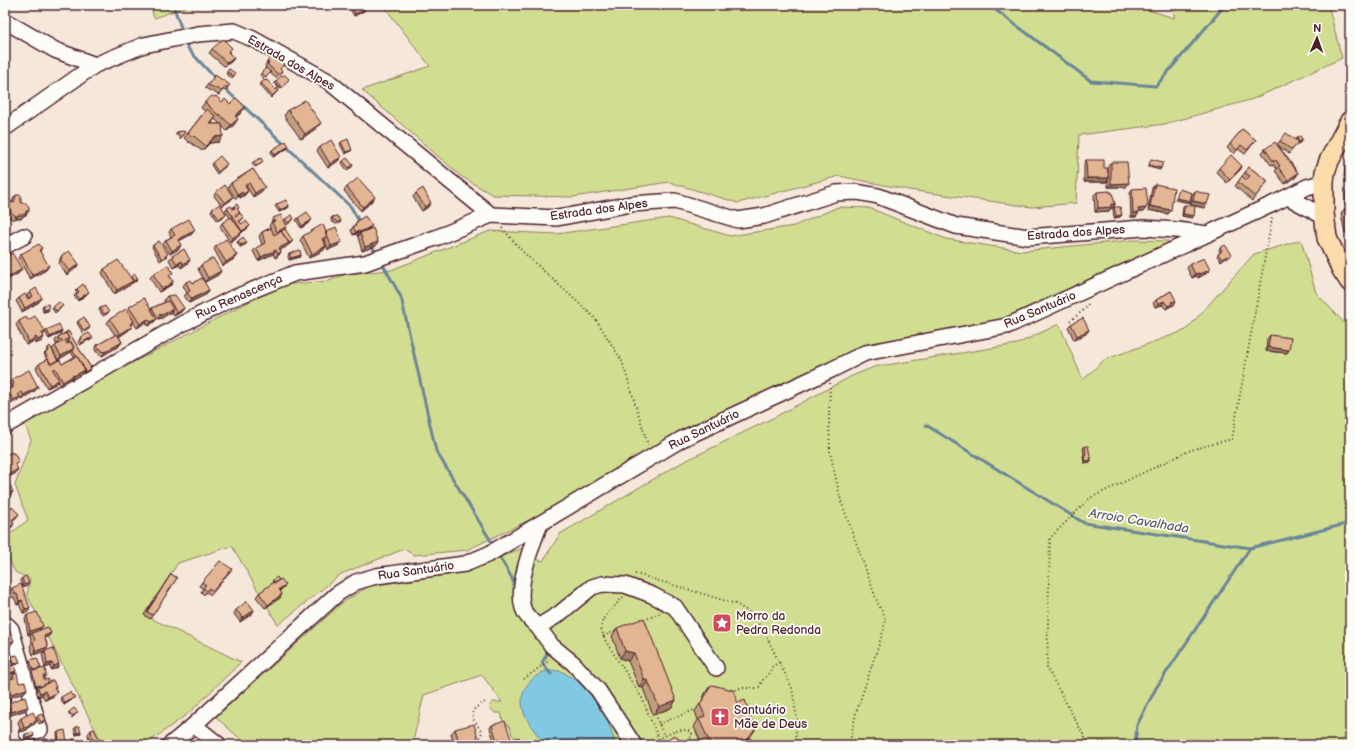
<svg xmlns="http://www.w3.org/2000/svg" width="1355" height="750" viewBox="0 0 1355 750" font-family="'Balsamiq Sans',sans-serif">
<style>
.green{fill:#d1de91;stroke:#8e7e5e}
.water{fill:#81c9e1;stroke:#6b8598}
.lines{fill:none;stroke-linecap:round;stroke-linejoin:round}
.stream{stroke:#6b8598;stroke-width:3}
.minor-casing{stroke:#4a1f2b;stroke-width:18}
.major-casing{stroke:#4a1f2b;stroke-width:22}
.path{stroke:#4a1f2b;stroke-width:2;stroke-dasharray:1 3;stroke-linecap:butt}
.minor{stroke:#fdfcf7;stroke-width:15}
.major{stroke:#fcdcac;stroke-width:19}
.wall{fill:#c29d7e;stroke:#4a1f2b;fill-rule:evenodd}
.shaded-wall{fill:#9e7f67;stroke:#4a1f2b}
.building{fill:#e2b693;stroke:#4a1f2b}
.labels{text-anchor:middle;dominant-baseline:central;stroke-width:3.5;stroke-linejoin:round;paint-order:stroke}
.street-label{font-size:12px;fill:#4a1f2b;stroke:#fdfcf7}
.poi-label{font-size:12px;fill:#4a1f2b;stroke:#fdfcf7;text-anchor:start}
.water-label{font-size:13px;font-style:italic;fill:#5d5a6b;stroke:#fdfcf7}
</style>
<rect width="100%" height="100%" fill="#f5e7d9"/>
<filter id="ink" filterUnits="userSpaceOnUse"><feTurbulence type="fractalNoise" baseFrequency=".025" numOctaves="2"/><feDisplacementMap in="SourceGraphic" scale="8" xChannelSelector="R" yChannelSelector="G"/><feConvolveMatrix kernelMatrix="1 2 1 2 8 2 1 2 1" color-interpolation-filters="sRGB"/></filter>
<g filter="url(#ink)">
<path class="green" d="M150 5H192L154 18Z
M383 5H1133L1174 18V5H1328L1342 58 1253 99 1165 124 1079 135 1076 203 1032 207 909 190 839 176 738 203 669 182 573 197 493 195 462 177 362 90 430 66Z
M838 207 869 208 946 239 1022 251 1134 240 1168 241 1169 245 1006 320 868 344 667 440 552 509 467 550 414 555 404 549 341 574 278 625 232 546 178 563 144 615 241 662 190 712 145 745H103L27 595 30 579 15 572 5 551V538L28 520 15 485 31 440 23 420 281 285 329 281 345 274 391 270 490 231 556 234 669 218 730 236 794 226Z
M1301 240 1316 293 1350 329V745H526L512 735 510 727 503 721 501 713H495L491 709 490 705 493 702H502L482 675 424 695 412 745H247L216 717 342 603 369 586 461 573 525 547 524 556 543 561 560 534 681 463 771 419 852 376 874 367 1017 344 1059 324 1083 380 1104 360 1186 330 1254 254Z"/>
<path class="water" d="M553 670 563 672 576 680 589 693 606 715 615 742V745H545C538 735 528 724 524 713 518 696 526 681 541 673 544 671 549 671 553 670Z"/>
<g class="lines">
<path class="stream" d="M173 5 183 33
M976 5 993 8 1091 81 1156 86 1225 5
M185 40 189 50 216 79
M224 88 351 207 360 223
M371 244 377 255
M381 261 401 297 436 451 494 546
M926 425 1084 523 1250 548 1350 523
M497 553 512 578 515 589
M548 649V652L542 663 551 674
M1135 745 1137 725 1156 688 1250 548"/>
<defs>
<path id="minor" d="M5 21 55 50 95 65 144 45 198 34 234 31 253 39 328 81 491 215 557 218 631 204 675 201 738 220 764 216 836 193 857 192 878 196 956 226 1028 237 1143 228 1177 230 1207 234
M5 128 95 65
M1288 197 1317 213H1324
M5 246 24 236
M5 426 180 325 231 299 295 273 365 263 438 237 491 215
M540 524C532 544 516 587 523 608 525 616 532 621 538 627L559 614 592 587 602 584 625 585 652 595 675 607 716 668
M5 625H7L11 629 40 730 27 733
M538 627 552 646 573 663 598 690 634 745
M194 725 219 745
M170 745 194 725 337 594 356 582 376 576 465 564 489 554 682 439 831 370 865 353 1007 326 1275 203 1307 187 1324 182"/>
<path id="major" d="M1350 121 1329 161 1325 172 1324 182V213L1327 238 1342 270 1350 282"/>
</defs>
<use href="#minor" class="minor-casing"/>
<use href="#major" class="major-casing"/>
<path class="path" d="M502 228 523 252 595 318 622 361 648 445
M1070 321 1085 309 1088 304 1087 303
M830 383 829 418 830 452 841 501 866 570 878 604 885 617 884 629 856 713 849 745
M635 574 640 575 736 604 752 614 765 634 792 688 797 719 795 745
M623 597 603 619 601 629 605 640 642 698 661 745
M644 620 660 613
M603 636 617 631
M524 679 547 662 549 659
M732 692 740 688H756L759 687 762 681 770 672 772 667 779 662
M655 714 664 736
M659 724 694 710
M658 739C668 735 684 724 692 734L687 745
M477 745 482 732 473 719 472 713 475 708 485 702
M1089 745 1047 668 1050 538 1090 498 1191 450 1232 439 1272 218
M1092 745 1103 741 1115 745
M1143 745 1197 740 1227 745"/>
<use href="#minor" class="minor"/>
<use href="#major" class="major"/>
</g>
<path class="wall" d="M352 7 364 11 354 16 350 9Z
M212 49 230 52 228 53 234 58 231 62 224 66 209 53Z
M267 62 282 71 276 78 270 73 264 79 260 75 265 69V68L266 67 265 66Z
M229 69 234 76 232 78 226 74Z
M215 75 228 87 226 91 223 90 219 95 205 88Z
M266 81 276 90 278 87 274 83 276 81H288L271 98 260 85 261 83Z
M214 97 222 102 230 104 241 113 236 117 234 125 227 131 222 126 219 142 210 143 202 151 190 142 189 143 184 138 205 111 201 108 205 102ZM215 119 220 124H211Z
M288 110 317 128 301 139 284 116Z
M1242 129 1256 140 1245 154 1238 149 1234 154 1227 148Z
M177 132H185L180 139 175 134Z
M1297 138 1303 140 1301 142 1298 144 1297 143 1289 154 1278 145 1298 173 1296 177 1285 184 1275 171 1277 169 1273 164 1271 165 1262 153 1265 149 1277 144 1280 141 1296 140Z
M341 142 351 151 345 154 340 144Z
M289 146 288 148 273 157 271 152 272 150Z
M320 147 341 157 338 161 328 168 317 151Z
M1086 160 1104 168 1108 174V166L1111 162 1126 187H1108V179L1107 182H1084V164Z
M343 161 353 165 352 167 347 170 342 163Z
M253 162H263L262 163 255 167 252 164Z
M212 163 226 166 217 174 211 165Z
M1242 166 1240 170 1227 183 1216 172 1219 168Z
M1346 166 1348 175H1350V183L1345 182 1346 177 1344 176 1345 168Z
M1249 167 1268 181 1252 201 1235 186Z
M253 169 262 191 253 197 246 186 245 195 240 198 239 196 236 199 228 187 231 183Z
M1155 184 1171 210 1168 214 1148 210 1152 188Z
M347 187 372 201 361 211 344 191Z
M1132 189 1148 204 1143 212H1138L1136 217H1131L1130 193Z
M1348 190H1350V205H1345V193Z
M1195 191 1205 208 1190 205 1192 195Z
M216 192 233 197 231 200 222 206 214 196Z
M1097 192 1110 193 1115 204 1113 208H1111L1109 211 1095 212 1094 195Z
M416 193 428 207 422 211 413 197Z
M16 195 21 203 26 215H25L21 219 16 218 14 220 10 218 8 216V213H6L5 212V207L9 202H12L13 199Z
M277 204 289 206 288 208 279 212 275 206Z
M1185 205 1194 216 1192 218 1182 216 1183 206Z
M234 206 240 212 238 214 242 220 239 222 241 224 248 228 241 233 239 236 230 242 220 227 222 223 230 218 225 210 227 208 233 209V208Z
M1114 207 1120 217 1114 218 1113 209Z
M1345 208 1350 231 1345 233 1341 214Z
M212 209 226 214 225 216 217 220 211 211Z
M335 216 341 221 340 223 336 224 331 221V219L332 217H334Z
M273 218 286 227 285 229 291 243 288 245 286 247 280 250 281 252 278 256 275 258 273 254 258 261 253 251 256 248 262 245 259 236 262 232 270 228 269 226 271 223V222Z
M298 218 312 220 310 222 301 228 296 220Z
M285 219 293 220 287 225 284 221Z
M357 221 369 229 368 230 376 246 362 251 358 237 359 235 357 236 356 234 353 235 351 230Z
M171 229 192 234 179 241V249L170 254 163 244 166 240 171 237 169 232Z
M326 232 339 245 328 250 325 240 323 241 326 246 324 250 309 258 300 240 303 236Z
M238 241 247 243 246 244 240 247 237 242Z
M153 245 167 256 160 261 152 247Z
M216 246 234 259 223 266 214 249Z
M42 248 40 251 46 270 30 279 18 258 21 254Z
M1220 248 1231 255 1226 259 1225 258 1221 261 1217 256 1220 252 1219 250Z
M289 254 301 255 300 257 289 260 288 256Z
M62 255 76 268 67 275 59 264 60 259Z
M172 256 190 260 188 263 181 268 179 265 174 268 169 260Z
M5 257 19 273 5 281Z
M1190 264 1207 273 1198 278 1196 276 1192 278 1187 268Z
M201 265 221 271 218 275 205 282 198 269Z
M104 269 130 278 131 277 137 281 132 283V282L130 285 114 294 102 273Z
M153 274 170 276 173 282 171 285 159 292 150 278Z
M186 282 193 283 209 290 207 294 189 303 184 296 187 293 183 286Z
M77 289 89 292 87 294 78 301 74 296 77 293 75 291Z
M1171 291 1174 305 1171 306 1169 307 1166 309 1162 305 1155 307 1153 303 1156 300Z
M30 292 39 302 22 312 16 301 19 298 28 299 29 298 27 295Z
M167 296 184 308 181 312 174 316 171 312 162 318 158 319 157 318V319L154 322 148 326 146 322 137 328 133 322 131 326 132 327 129 330 119 337 122 342 119 346 102 356 101 355 100 356 98 352H96L95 349 97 345 115 335 107 323 110 319 127 310 129 307 151 309 152 308 165 302 164 300Z
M43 305 48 311 43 312 42 307Z
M53 307 61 308 55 313 52 308Z
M100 308 109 312 107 314 103 316 99 310Z
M28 320 46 332 43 335 42 341 35 344 34 341 26 345 16 325 19 321Z
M78 321 90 327 89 329 83 333 77 323Z
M1071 324 1086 334 1074 340 1068 327Z
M47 330 61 333 49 339 45 332Z
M68 331 91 368 90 370 83 374V373L72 380 71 379 60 386 58 381 56 384 47 388 36 368 39 364 47 360 44 354 47 351 46 350 48 348 58 361 62 364 74 357 71 352 58 360 52 349 55 346 59 343 56 344 55 341 58 337Z
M1270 335 1287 353 1266 351 1267 339Z
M81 337 93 338 91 340 89 341 88 340 80 345 78 342Z
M12 379 35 391 21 399 19 396 17 401 10 404 7 398 6 392 8 390 10 389 11 387 9 383Z
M1085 446 1091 460 1090 462 1084 463 1083 456 1084 454 1083 448Z
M6 455 16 466V473L7 478 5 473V456Z
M5 513 19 514 16 518 12 521V527L5 533Z
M232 569 211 595 206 592 204 595 201 592 203 589 199 586 202 582Z
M171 574 177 578 150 619 144 615Z
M22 578 28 585 23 587 20 580Z
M273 580 283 588 280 591V598L265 608 256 597 259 593 273 583 272 582Z
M12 588 30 608 28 612 23 613 19 604 17 605 14 597 12 598 9 592Z
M236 610 252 614 240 622 234 614Z
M27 615 40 630 51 633 48 637 45 638 48 647 45 651 33 655 30 646 32 643 30 636 32 633 28 635 25 618Z
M617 628 676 700 671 708 653 715 643 688 639 687 628 661 620 658 612 636Z
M45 651 57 668 51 670 50 666 45 668 42 654Z
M5 652 11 657 12 656 20 662 18 664 14 665 15 673 8 675V676L7 678 5 679V668L13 665 11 660 10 662 5 663Z
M30 660 46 675 45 677H44V680L56 687 55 689 54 696 45 700 42 695 38 697 36 691 39 687 38 686 35 687 31 673 32 671 31 672 29 662Z
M13 675 19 683 27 689 24 693 12 696 10 701 5 703V682L6 680 10 679Z
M710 686 738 703 750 718 755 730 750 737 754 745H702L694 727 698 720 695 711 702 701 705 693Z
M72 696 75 697 73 699 64 705 60 699 61 697Z
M8 703 26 710 8 716 6 706Z
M69 712 76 714 72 718 68 714Z
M37 716 44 722 39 724 36 718Z
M21 718 35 724 30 726 27 730 21 732 18 722Z
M492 725 511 739 495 745 490 728Z
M76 727 81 732 80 734 76 735 74 729Z
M455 729 480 745H454L451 734Z
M91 730 102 745H72L71 741 73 739 77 743 84 745H90L88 734Z
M58 732 67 742 66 744 59 745V744H58L57 733Z
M25 734 32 738 25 740 24 736Z
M671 737 676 745H669L668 742Z
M44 739 47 745H24V744L27 740 36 742H42Z"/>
<path class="shaded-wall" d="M365 10 364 11 354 16 355 14Z
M234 58 231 62 224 66 227 63Z
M245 107 241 113 231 122 235 116Z
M238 119 234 125 227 131 231 125Z
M321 123 317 128 301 139 305 134Z
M223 136 219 142 210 143 202 151 214 137Z
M289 146 288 148 273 157 275 155Z
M352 150 351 151 345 154 346 152Z
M341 157 338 161 328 168 330 164Z
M1149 165 1161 168 1160 170 1148 167Z
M1242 166 1240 170 1227 183 1230 180Z
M1298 173 1296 177 1285 184 1288 180Z
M1087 178H1109L1107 182H1084Z
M1346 180 1350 181V183L1345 182Z
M1129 183 1126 187H1108L1111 184Z
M265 187 262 191 253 197 255 193Z
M248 191 245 195 240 198 243 194Z
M242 192 239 196 236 199 238 195Z
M233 197 231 200 222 206 225 203Z
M375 197 372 201 361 211 363 207Z
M1176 198 1190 201 1189 203 1175 200Z
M1193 201 1207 204 1205 208 1190 205Z
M1348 202H1350V205H1345Z
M431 203 428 207 422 211 425 207Z
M1111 204H1115L1113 208H1111L1109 211 1095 212 1098 208Z
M289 206 288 208 279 212 280 210Z
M1150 206 1171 210 1168 214 1148 210Z
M1146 208 1143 212H1135L1138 209Z
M9 209 11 210 8 213H6Z
M26 211H29L26 215H25L21 219 16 218 14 220 16 216Z
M1133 213H1139L1136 217H1131Z
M226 214 225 216 217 220 219 219Z
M1183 214 1194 216 1192 218 1182 216Z
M1122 215 1120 217 1114 218 1116 216Z
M312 220 310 222 301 228 302 226Z
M250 226 248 228 241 233 239 236 230 242 232 238Z
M372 226 369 229 361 234 360 233 359 235 357 236 360 232Z
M1349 227H1350V231L1345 233Z
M195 230 192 234 175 243 178 240Z
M359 231 356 234 353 235 356 232Z
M327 236 324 240 320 243 322 239Z
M293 241 286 247 276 252 279 248Z
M342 242 339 245 328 250 331 246Z
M378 242 376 246 362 251 365 247Z
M247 243 246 244 240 247 241 245Z
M181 245 179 249 170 254 172 251Z
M326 246 324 250 309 258 312 254Z
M276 250 273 254 258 261 261 257Z
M281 252 278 256 275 258 278 254Z
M237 255 234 259 223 266 226 262Z
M301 255 300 257 289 260 291 258Z
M190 260 188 263 181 268 183 264Z
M182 261 179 265 174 268 177 264Z
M79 264 76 268 67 275 69 271Z
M49 266 46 270 30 279 32 275Z
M22 269 19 273 5 281 7 278Z
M1210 270 1207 273 1198 278 1200 274Z
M221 271 218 275 205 282 208 278Z
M1199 273 1196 276 1192 278 1195 274Z
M133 281 130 285 114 294 117 290Z
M173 282 171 285 159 292 162 289Z
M209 290 207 294 189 303 192 299Z
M89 292 87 294 78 301 79 299Z
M42 298 39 302 22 312 25 308Z
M1164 301 1162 305 1155 307 1158 304Z
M1176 301 1174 305 1171 306 1169 307 1166 309 1171 302Z
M184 308 181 312 174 316 177 313Z
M49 309 48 311 43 312 45 310Z
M173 309 170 313 162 318 158 319 161 315Z
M148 319 146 322 137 328 140 324Z
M157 319 154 322 148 326 151 322Z
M132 327 129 330 117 338 120 334Z
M1089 330 1086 334 1074 340 1077 336Z
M62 331 61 333 49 339 50 337Z
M36 337 34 341 26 345 29 342Z
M44 337 42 341 35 344 38 340Z
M90 338 88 340 80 345 82 343Z
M122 342 119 346 102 356 105 352Z
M1268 347 1289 350 1287 353 1266 351Z
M74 348 71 352 58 360 61 356Z
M91 368 90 370 83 374 85 372Z
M85 370 82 374 72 380 74 376Z
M74 375 71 379 60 386 63 382Z
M59 380 56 384 47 388 50 385Z
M38 387 35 391 21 399 24 395Z
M20 397 17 401 10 404 13 400Z
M1091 460 1090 462 1084 463 1085 461Z
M18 469 16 473 7 478 10 474Z
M13 492 10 496 5 497V494Z
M14 523 12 527 5 533 8 530Z
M286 585 283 588 276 593 279 589Z
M282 594 280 598 265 608 268 605Z
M22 600 19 604 17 605 19 601Z
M30 608 28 612 23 613 25 609Z
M254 610 252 614 240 622 243 618Z
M42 627 39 631 28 635 30 631Z
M51 633 48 637 41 640 44 636Z
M14 641 11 645 5 647V643Z
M48 647 45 651 33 655 36 651Z
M625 651 634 653 628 661 620 658Z
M12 660 10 662 5 663V661Z
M20 662 18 664 13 666 14 664Z
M52 663 50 666 45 668 47 664Z
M59 664 57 668 51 670 54 666Z
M16 671 15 673 6 676 7 674Z
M644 679 648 681 643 688 639 687Z
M27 689 24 693 8 698 11 694Z
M45 691 42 695 38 697 40 693Z
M57 692 54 696 45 700 48 697Z
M12 697 10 701 5 703V701Z
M75 697 73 699 64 705 65 703Z
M676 700 671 708 653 715 659 707Z
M28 707 26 710 8 716 11 712Z
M37 720 35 724 28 727 30 726 27 730 21 732 24 728 30 724Z
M81 732 80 734 76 735 77 733Z
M34 736 32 738 25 740 26 738Z
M67 742 66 744 60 745 61 744Z"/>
<path class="building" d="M356 5H362L365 10 355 14 352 7Z
M223 39 232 48 228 52 234 58 227 63 212 49Z
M273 55 284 64 280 69 282 71 279 75 267 64 269 63 267 62Z
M266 68 271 72 266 77 261 73Z
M229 69 235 73 234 76 227 72Z
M215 75 230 85 228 87 226 86 222 91 208 85Z
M282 75 283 76 285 75 289 79 282 88 276 81Z
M265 80 266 81 267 80 276 90 279 87 281 88 272 96 261 83Z
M212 96 214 97 216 96 222 102 225 99 230 104 236 98 245 107 235 116 238 119 231 125 219 114 218 115 205 102Z
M305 100 321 123 305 134 288 110Z
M207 109 216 117 210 124H222L223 136 214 137 206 146 194 136 193 137 188 133Z
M1242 129 1256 140 1247 150 1241 145 1237 150 1230 144Z
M183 131 185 132 181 137 177 132Z
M1286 133 1299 142 1292 150 1280 141Z
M1300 136 1303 140 1299 142 1297 138Z
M348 139 352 150 346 152 341 142Z
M331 140 341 157 330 164 320 147Z
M286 141 289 146 275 155 272 150Z
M1275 142 1298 173 1288 180 1278 167 1280 166 1276 160 1274 162 1265 149Z
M1231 155 1242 166 1230 180 1219 168Z
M220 156 227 164 218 172 212 163Z
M261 158 263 162 257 166 253 162Z
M347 158 353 165 349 168 343 161Z
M1151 159 1163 162 1161 168 1149 165Z
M1086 160H1104V168H1107L1109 178H1087Z
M1111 162H1127L1129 183 1111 184Z
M1346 166 1350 167 1348 175 1345 174Z
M1249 167 1268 181 1255 197 1238 182 1242 176 1246 180 1250 176 1245 173Z
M253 169 265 187 255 193 249 183 245 185 248 191 243 194 242 192 238 195 231 183Z
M1347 175H1350V181L1346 180Z
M358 178 375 197 363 207 347 187Z
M1155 184 1174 188 1171 210 1150 206Z
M225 185 233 197 225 203 216 192Z
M423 188 431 203 425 207 416 193Z
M1146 188 1148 204 1146 208 1138 209 1139 213H1133L1132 189Z
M1179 189 1192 193 1190 201 1176 198Z
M1348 190H1350V202H1348Z
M1110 191V193L1112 192 1115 204H1111V207L1098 208 1097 192Z
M1195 191 1210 195 1207 204 1193 201Z
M16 195H21V203H26L29 207V211H26V213L23 215H19L16 216 10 212 11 210 9 209 6 206 9 202 14 203Z
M286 200 289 206 280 210 277 204Z
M220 204 226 214 219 219 212 209Z
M237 204 239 208 237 209 240 212 235 215 236 216 240 213 244 218 239 221 241 224 246 221 250 226 242 231 227 208 231 206 233 209 235 208 234 206Z
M1185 205 1195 206 1194 216 1183 214Z
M1114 207H1120L1122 215 1116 216Z
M1350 207V227H1349L1345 208Z
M307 212 312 220 302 226 298 218Z
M5 214 9 218 5 222Z
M281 215 286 227 277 232 272 222 275 221 273 218Z
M292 215 294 219 288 223 285 219Z
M335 216H337L341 221 338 222 332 219V217H335Z
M365 216 372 226 360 232 359 231 356 232 353 227 356 226 355 224 358 223 357 221Z
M231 217 242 232 232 238 222 223Z
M189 219 195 230 178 240 181 245 172 251 166 240 175 235 171 229Z
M323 224 326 232 336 227 342 242 331 246 326 232 325 233 327 236 322 239 326 246 312 254 303 236Z
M271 228 274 235 281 231 289 243 279 248 281 252 278 254 276 250 261 257 256 248 265 243 262 232Z
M373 228 378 242 365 247 360 233Z
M285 229 293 241 289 243 281 231 279 232Z
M243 237 247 243 241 245 238 241Z
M226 239 237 255 226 262 216 246Z
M159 241 168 254 162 259 153 245Z
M39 244 42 248 39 250 49 266 32 275 21 254Z
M1225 245 1232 254 1228 257 1227 256 1222 259 1218 254 1222 251 1220 248Z
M184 249 190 260 183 264 182 261 177 264 172 256Z
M300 250 301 255 291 258 289 254Z
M69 251 79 264 69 271 61 260 62 255Z
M12 253 22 269 7 278 5 274V257Z
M213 258 221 271 208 278 201 265Z
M1204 258 1210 270 1200 274 1199 273 1195 274 1190 264Z
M118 260 133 281 117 290 104 269Z
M168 265 173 273 169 275 173 282 162 289 153 274Z
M135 274 138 279 134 281 131 277Z
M202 278 209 290 192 299 187 293 190 291 186 282 191 280 193 283Z
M83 284 89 292 79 299 76 294 79 292 77 289Z
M36 288 42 298 25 308 19 298 25 294 28 299 33 296 30 292Z
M1171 291 1176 301 1171 302 1172 304 1168 306 1164 301 1158 304 1156 300Z
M175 295 184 308 177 313 167 296Z
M144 298 157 319 151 322 148 319 140 324 129 307Z
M168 301 173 309 164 314 161 315 160 314 157 316 152 308Z
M59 302 63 306 56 311 53 307Z
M48 304 49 309 45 310 43 305Z
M105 306 109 312 104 314 100 308Z
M126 309 134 321 130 324 132 327 120 334 110 319Z
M35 316 46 332 42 333 44 337 38 340 36 337 29 342 19 321 26 317 28 320Z
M84 317 90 327 84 331 78 321Z
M1083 318 1089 330 1077 336 1071 324Z
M59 324 62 331 50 337 47 330Z
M68 331 91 368 85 372 84 371 85 370 77 356H76L72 350 74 348 71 342 69 343 67 341 69 339 66 333 65 334Z
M66 333 69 339 65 340 67 344 71 342 74 348 61 356 55 346 63 341 61 339 59 340 58 337Z
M89 333 93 338 90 340V338L82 343 80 340 82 339 81 337Z
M117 334 122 342 105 352 104 351 103 352 100 348 99 349 97 345Z
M1270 335 1291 338 1289 350 1268 347Z
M50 346 58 361 51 364 45 353 49 350 48 348Z
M77 356 85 370 74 376V375L63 382 55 368 53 370 59 380 50 385 39 364 48 359 50 364 60 360 62 364Z
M29 370 38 387 24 395 22 392 18 394 20 397 13 400 8 390 14 387 12 385 14 384 12 379Z
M5 389 8 396 5 397Z
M1085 446H1088L1091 460 1085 461 1084 455 1086 454Z
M12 452 13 454 14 453 19 462 15 464 18 469 10 474 5 464V459L7 458 6 455Z
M9 483 13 492 5 494V484Z
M12 507 19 514 12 520 14 523 8 530 5 527V513Z
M220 561 232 569 213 591 209 588 207 591 203 588 206 585 202 582Z
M5 562 8 568 5 570Z
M171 574 177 578 153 615 147 612Z
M5 576 10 585 5 587Z
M26 576 29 583 24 585 22 578Z
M277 577 279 580 275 583 273 580Z
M281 579 286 585 279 589 282 594 268 605 259 593 274 582V583Z
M21 584 30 608 25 609 22 600 19 601 17 594H15L12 588Z
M247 601 254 610 243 618 236 610Z
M37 612 43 626 42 627 30 631 27 615Z
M644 618 676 700 659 707 648 681 644 679 634 653 625 651 617 628Z
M48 627 51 633 44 636 48 647 36 651 33 642 35 640 32 633Z
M9 628 14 641 5 643V630Z
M53 648 59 664 54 666 52 663 47 664 45 651Z
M10 651 12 660 5 661V652Z
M17 655 20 662 14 664 12 656Z
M37 658 41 668 33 670 30 660Z
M14 665 16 671 7 674 8 676 5 677V668Z
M45 668 46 675 43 676 44 680 48 679V683L40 687V685L36 686 32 671Z
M17 673 19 683 25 682 27 689 11 694 12 697 5 701V687L7 692 9 690 6 680 14 678 13 675Z
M53 680 56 687 54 688 57 692 48 697 45 691 40 693 38 688Z
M712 685 733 690 738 703 745 700 751 716 750 718 755 730 742 745H711L699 719 705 716 700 704 706 695 710 686Z
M70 692 72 696 73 695 75 697 65 703 61 697Z
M25 697 28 707 11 712 8 703Z
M74 708 78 712 73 716 69 712Z
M33 712 37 720 30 724V726L24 728 21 718Z
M42 714 45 720 41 722 37 716Z
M505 721 511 739 498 744 492 725Z
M474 724 480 745H460L455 729Z
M79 726 81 732 77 733 76 727Z
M94 729 102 745H93L91 730Z
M65 730 67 742 61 744 60 742H59L58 732Z
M33 732 34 736 26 738 25 734Z
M669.5 740a4.5 4.5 0 1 1 9 0a4.5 4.5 0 1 1-9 0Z
M519 737 522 745H494Z
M750 737 754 745H743Z
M44 739H47V745H27V740H36V742H44Z
M73 739H76L77 743H73V745Z
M19 743V745H8V744Z
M73 743H84V745H73Z"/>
</g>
<defs>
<symbol id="sight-square" viewBox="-11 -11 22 22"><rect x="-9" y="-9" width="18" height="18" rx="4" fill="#d1495b" stroke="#fdfcf7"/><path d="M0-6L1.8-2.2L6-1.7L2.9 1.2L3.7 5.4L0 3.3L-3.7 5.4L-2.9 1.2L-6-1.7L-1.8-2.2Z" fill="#fff"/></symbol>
<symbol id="church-square" viewBox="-11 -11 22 22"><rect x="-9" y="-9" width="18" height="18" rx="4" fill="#d1495b" stroke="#fdfcf7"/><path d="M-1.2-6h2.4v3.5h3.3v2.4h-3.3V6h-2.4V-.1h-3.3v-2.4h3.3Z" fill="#fff"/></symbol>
</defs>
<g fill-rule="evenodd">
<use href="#sight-square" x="711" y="612" width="22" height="22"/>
<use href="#church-square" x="709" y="706" width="22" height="22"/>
</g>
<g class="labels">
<g class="street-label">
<text transform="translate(291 63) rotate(30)">Estrada dos Alpes</text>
<text transform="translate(599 210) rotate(-8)">Estrada dos Alpes</text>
<text transform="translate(1076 233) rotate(-4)">Estrada dos Alpes</text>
<text transform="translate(239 297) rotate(-24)">Rua Renascença</text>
<text transform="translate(1040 310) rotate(-23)">Rua Santuário</text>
<text transform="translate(704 430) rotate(-26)">Rua Santuário</text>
<text transform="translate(416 571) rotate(-8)">Rua Santuário</text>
</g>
<g class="poi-label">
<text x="736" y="616">Morro da<tspan x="736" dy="14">Pedra Redonda</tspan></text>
<text x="734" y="710">Santuário<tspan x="734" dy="14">Mãe de Deus</tspan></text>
</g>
<g class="water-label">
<text transform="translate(1139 521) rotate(9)">Arroio Cavalhada</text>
</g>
</g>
<rect width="1355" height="750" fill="none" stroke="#fdfcf7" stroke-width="20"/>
<rect x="10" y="10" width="1335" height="730" fill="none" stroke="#4a1f2b" stroke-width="1.5" filter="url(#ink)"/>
<g transform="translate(1317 38) rotate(2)" stroke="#fdfcf7" stroke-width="3" paint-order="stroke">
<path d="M0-3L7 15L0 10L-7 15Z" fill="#4a1f2b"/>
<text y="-6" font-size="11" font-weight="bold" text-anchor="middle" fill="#4a1f2b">N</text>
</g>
</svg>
